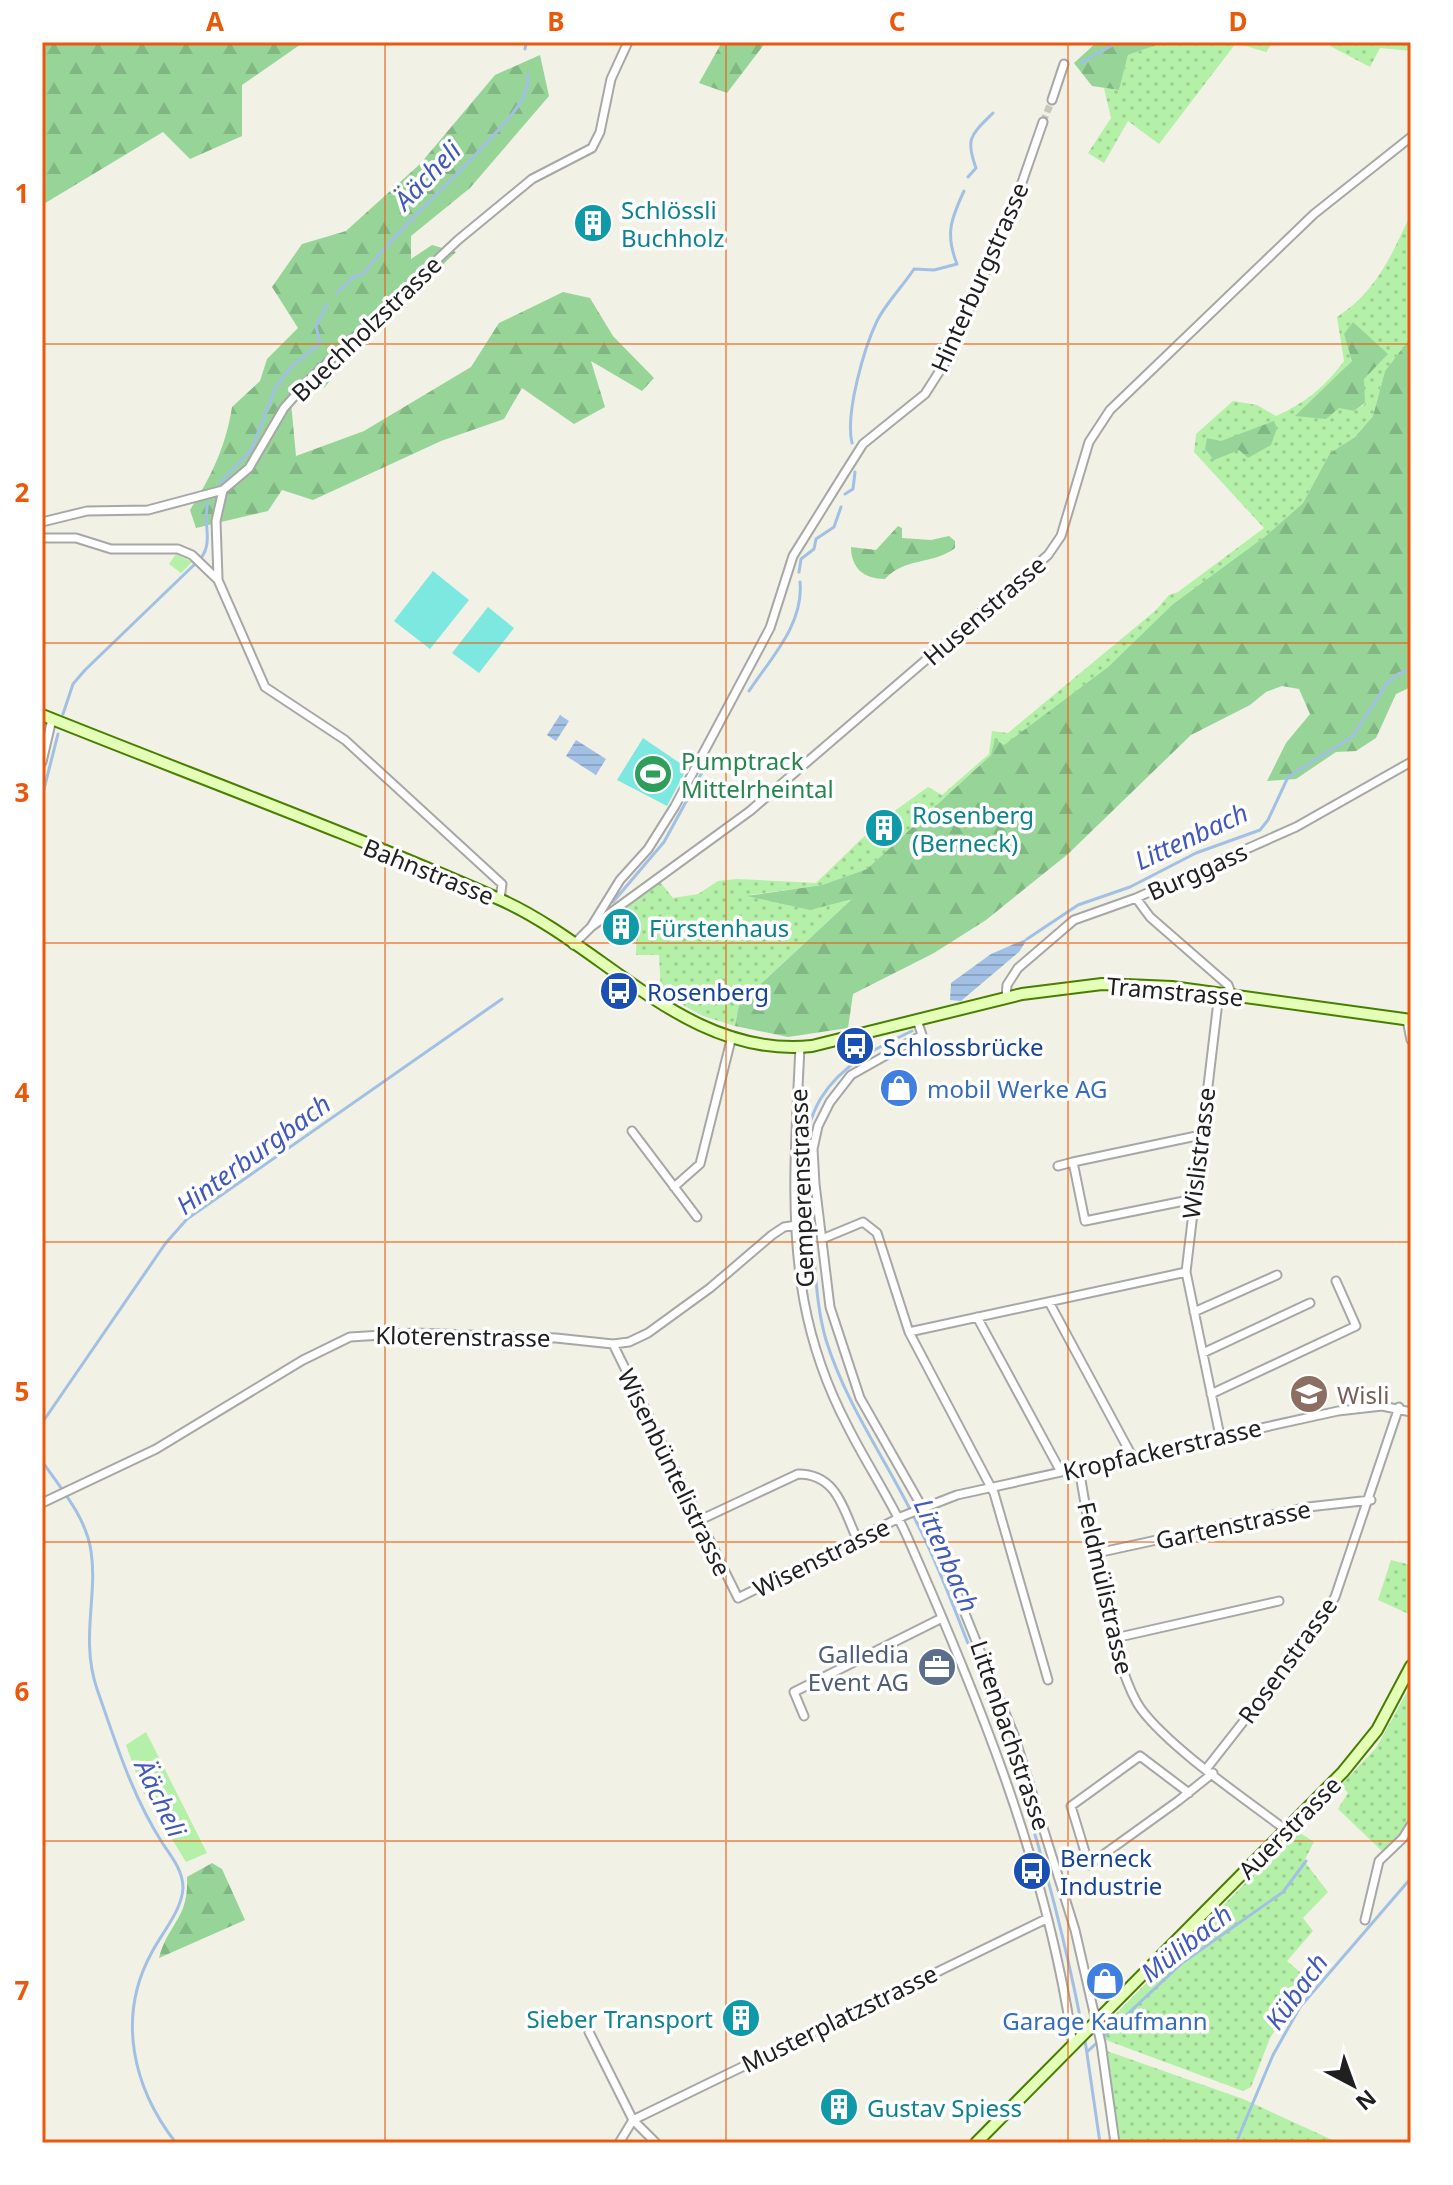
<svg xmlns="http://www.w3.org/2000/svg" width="1453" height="2185" viewBox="0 0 1453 2185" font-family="'Noto Sans',sans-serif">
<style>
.grass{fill:url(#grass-dots);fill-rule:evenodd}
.forest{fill:url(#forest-firs)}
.garden{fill:#b4f0a7}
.pitch{fill:#7ce8e0}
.water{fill:url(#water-rules)}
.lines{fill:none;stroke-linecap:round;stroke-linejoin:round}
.stream{stroke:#a2c0e3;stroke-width:3}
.minor-tunnel{stroke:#c7c7be;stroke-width:7;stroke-dasharray:7 3.5;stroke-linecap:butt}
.minor-casing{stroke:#a7a7a7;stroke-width:11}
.secondary-casing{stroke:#497e00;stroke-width:14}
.minor{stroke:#fff;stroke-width:7}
.secondary{stroke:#e4ffb6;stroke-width:10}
.grid{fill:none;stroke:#e8590c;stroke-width:2;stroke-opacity:0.55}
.labels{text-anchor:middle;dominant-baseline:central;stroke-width:7;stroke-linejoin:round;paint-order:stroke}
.culture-label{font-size:24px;fill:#0d838f;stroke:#fff;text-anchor:start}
.street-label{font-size:24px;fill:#202020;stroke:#fff}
.leisure-label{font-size:24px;fill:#27864d;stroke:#fff;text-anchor:start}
.transit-label{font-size:24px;fill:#164399;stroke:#fff;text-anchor:start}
.shop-label{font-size:24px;fill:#366cbe;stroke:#fff;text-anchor:start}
.education-label{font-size:24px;fill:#785e54;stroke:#fff;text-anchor:start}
.service-label{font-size:24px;fill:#4e5e75;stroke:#fff;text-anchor:end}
.water-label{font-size:26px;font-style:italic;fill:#4258ba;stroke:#fff}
.neatline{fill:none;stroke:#e8590c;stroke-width:3}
.grid-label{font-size:26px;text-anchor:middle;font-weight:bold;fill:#e8590c}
</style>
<defs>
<pattern id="grass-dots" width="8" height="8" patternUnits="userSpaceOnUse" patternTransform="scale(2)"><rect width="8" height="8" fill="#b4f0a7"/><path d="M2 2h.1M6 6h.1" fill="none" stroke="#9ace8f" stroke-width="1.8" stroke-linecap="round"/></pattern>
<pattern id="forest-firs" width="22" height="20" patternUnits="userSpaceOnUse" patternTransform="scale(2)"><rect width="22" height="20" fill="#96d597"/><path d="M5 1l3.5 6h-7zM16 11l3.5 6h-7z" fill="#81b782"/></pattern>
<pattern id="water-rules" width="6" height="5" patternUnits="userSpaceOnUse" patternTransform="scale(2)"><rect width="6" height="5" fill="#a2c0e3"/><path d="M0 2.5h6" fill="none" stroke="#8ba5c2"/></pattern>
</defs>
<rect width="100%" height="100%" fill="#f1f1e5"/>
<path class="grass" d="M1165 42H1273L1266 52 1236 43 1159 144 1128 121 1104 163 1088 153 1111 118 1104 88 1119 90 1128 55Z
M1336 42H1411V51L1380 48 1370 67 1330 46Z
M1411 213V337L1385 371 1373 416 1355 437 1330 453 1303 503 1267 535 1173 604 1108 667 991 755 867 869 822 885 749 895 853 898 739 1004 735 1026 703 1016 661 993 659 955H636L637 921 625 909 660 882 673 898 698 894 718 881 737 879 816 883 879 822 928 787 942 795 989 754 992 731 1008 733 1155 611 1169 595 1178 592 1264 528 1194 452 1196 434 1233 401 1257 405 1276 416C1304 404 1326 386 1344 361L1337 317C1376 292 1392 255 1411 213ZM1344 334 1365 404 1354 411 1339 407 1296 416 1352 361Z
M1391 1560 1411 1565V1615L1378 1600Z
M1411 1685V1818L1401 1836 1383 1852 1338 1809 1348 1793 1341 1785 1376 1748Z
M1297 1831 1314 1842 1304 1861 1328 1892 1303 1918 1313 1931 1287 1961 1309 1980 1270 2038 1251 2087 1243 2091 1106 2040 1102 2028Z
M1107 2051 1243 2099 1339 2143H1118Z"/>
<path class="forest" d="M42 42H304L242 85V136L190 159 163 132 42 205Z
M722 42H766L727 93 699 83Z
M1097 42H1165L1128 55 1119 90 1092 86 1074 63Z
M540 55 549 96 470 188 411 236V259L432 245 456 252 353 351 325 387 290 392 296 456 364 431 471 367 499 323 563 292 590 298 613 336 654 378 642 391 591 361 605 407 574 424 522 388 504 419 441 441 313 500 282 490 268 511 196 528 190 510C211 477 226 446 232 407L260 381 267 359 298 328 272 287 302 244 346 231 420 164 495 75Z
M1353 322 1388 354 1364 379 1365 403 1354 411 1339 408 1326 419 1295 416 1352 361 1344 334Z
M1411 337V687L1396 694 1376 738 1356 751 1336 752 1296 779 1267 781 1286 743 1310 714 1299 689 1282 686 1266 692 1250 705 1191 735 1068 854 986 920 934 953 853 994 848 1028 788 1037 735 1026 739 1004 852 899 810 910 747 896 822 885 867 869 991 755 995 739 1004 745 1108 667 1173 604 1267 535 1303 503 1330 453 1355 437 1373 416 1385 371Z
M1274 421 1277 428 1271 445 1248 458 1239 450 1214 460 1205 449 1207 438 1221 441Z
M898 526 902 528V538L931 540 949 536 955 541V548C933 565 905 557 885 579 864 579 851 568 851 547L876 550Z
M212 1863 222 1869 245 1920 159 1958C168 1923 189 1919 187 1877Z"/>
<path class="garden" d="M176 554 192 562 181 573 169 564Z
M146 1732 207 1853 186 1862 142 1790 126 1745Z"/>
<path class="pitch" d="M433 571 469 600 430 649 394 621Z
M488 607 514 628 479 673 452 653Z
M643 738 687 768 667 806 617 780Z"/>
<path class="water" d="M560 715 569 721 556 741 547 735Z
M576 740 606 759 596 775 566 756Z
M1028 938 1019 952 961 1001 950 1000 951 983 991 954Z"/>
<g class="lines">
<path class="stream" d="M1125 42H1145
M525 49 526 44
M1081 63 1118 42
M968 177 976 168C965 138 971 135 993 113
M337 293 353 277 363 274C409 216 466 170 513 113 522 101 529 89 528 74
M852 443C845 414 864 348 877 321 886 303 903 286 914 269L934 270 957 264C945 234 951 219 964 191
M220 483 251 450 276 387 290 368 320 343 316 326 327 305
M845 494 853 489 855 472
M201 558C214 541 202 522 208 503
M799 572 801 559 814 549 816 539 834 527 841 507
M749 691C771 658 804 624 800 582
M63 714 73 684 85 670 196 563
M42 797 58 734
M613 902 664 842 705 767
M1027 939 1078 905 1130 887 1196 853 1260 830 1268 820 1288 777 1352 737 1387 683 1398 674 1411 669
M912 1031C878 1047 842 1064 821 1098 797 1138 804 1182 811 1227 816 1265 815 1302 826 1340 847 1407 887 1461 917 1523 938 1564 954 1608 971 1651 1021 1775 1058 1901 1083 2032
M42 1423 165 1244 187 1219 502 999
M42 1461C61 1489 86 1517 91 1551 98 1596 80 1639 97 1689 116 1743 132 1796 163 1844 172 1857 183 1871 183 1888 182 1910 162 1933 152 1952 116 2017 133 2088 176 2143
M1085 2040 1100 2143
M1087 2052 1182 1963 1283 1892 1306 1861
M1236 2143 1273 2055 1300 2007 1411 1878"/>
<path class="minor-tunnel" d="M1043 122 1052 100"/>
<defs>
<path id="minor" d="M1052 100 1064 64
M42 522 87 511 148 510 223 490 249 468 284 408 310 379 458 240 532 179 592 148 600 132 611 79 628 42
M42 538H76L111 549H178L192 555 218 580 265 687 345 740 502 884 500 899
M218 578 216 521 223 490
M42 762 52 719
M1136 898 1150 917 1228 985 1232 995
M591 927 750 811 1048 555 1061 536 1089 442 1110 410 1314 214 1411 137
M573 945 591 927 620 880 648 849 675 806 770 628 793 556 844 474 863 444 925 394 948 358 1011 214 1043 122
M1219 993 1186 1272 1220 1436
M1006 998 1007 985 1018 968 1074 920 1136 898 1296 827 1411 762
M917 1020 922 1035 851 1075 830 1102 818 1126 813 1149 815 1184 830 1307 860 1398 922 1507 1014 1735 1075 1930 1101 2043 1115 2143
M1407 1020 1411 1040
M800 1047C796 1131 789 1219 804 1301 812 1344 828 1389 848 1427 866 1463 889 1497 906 1534 978 1697 1048 1868 1073 2046
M632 1131 697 1217
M1058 1166 1073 1162
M674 1187 700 1164 732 1036
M1194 1199 1085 1221 1073 1162 1201 1135
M822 1239 863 1222 877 1233 909 1332 994 1493 1048 1680
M1049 1302 1132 1456
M1194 1312 1277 1275
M977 1317 1061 1472
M909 1332 1186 1272
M613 1344 738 1598 903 1516 957 1495 1338 1411 1382 1406 1411 1412
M1203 1353 1310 1303
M1211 1394 1356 1326 1336 1281
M1079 1468C1088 1522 1112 1669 1141 1709 1171 1749 1244 1798 1286 1830
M42 1503 156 1449 303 1360 350 1337 414 1333 556 1338 613 1344 629 1342 648 1333 710 1288 772 1235 784 1227 797 1225
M700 1520 798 1474C837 1474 843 1509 857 1539
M1097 1553 1308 1507 1371 1500
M1115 1638 1279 1601
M804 1716 794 1692 942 1618
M1207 1768 1316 1629 1335 1597 1399 1407
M1189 1793 1140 1756 1071 1806 1089 1865 1178 1801 1213 1773
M1365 1920 1379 1861 1403 1838 1411 1825
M589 2032 633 2120 619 2143
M656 2143 633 2120 1046 1919"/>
<path id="secondary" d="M42 715C194 776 349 833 499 899 604 945 686 1059 812 1046L1022 994 1102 984 1172 987 1411 1020
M976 2143 1343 1772 1377 1730 1411 1666"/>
</defs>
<use href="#minor" class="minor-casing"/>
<use href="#secondary" class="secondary-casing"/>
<use href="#minor" class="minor"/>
<use href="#secondary" class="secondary"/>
</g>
<path class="grid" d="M385 42V2143M726 42V2143M1068 42V2143M42 344H1411M42 643H1411M42 943H1411M42 1242H1411M42 1542H1411M42 1841H1411"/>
<defs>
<symbol id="building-disc" viewBox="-11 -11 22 22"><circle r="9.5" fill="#0f9aa8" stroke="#fff"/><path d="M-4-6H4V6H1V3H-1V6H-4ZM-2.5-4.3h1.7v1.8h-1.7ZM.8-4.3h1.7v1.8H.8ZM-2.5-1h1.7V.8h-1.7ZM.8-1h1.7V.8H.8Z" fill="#fff"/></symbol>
<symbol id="stadium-disc" viewBox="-11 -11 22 22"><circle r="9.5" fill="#2e9e5b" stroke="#fff"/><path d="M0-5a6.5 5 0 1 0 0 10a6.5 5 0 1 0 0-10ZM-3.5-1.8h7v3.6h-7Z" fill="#fff"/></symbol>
<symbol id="bus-disc" viewBox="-11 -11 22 22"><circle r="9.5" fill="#1a4fb4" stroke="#fff"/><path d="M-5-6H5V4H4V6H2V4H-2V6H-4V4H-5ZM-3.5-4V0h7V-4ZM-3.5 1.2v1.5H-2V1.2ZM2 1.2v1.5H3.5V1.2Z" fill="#fff"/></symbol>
<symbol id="shop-disc" viewBox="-11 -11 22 22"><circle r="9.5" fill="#3f7fe0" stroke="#fff"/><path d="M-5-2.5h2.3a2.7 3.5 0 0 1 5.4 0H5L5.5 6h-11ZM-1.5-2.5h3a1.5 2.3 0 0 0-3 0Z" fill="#fff"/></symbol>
<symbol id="school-disc" viewBox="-11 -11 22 22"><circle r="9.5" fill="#8d6e63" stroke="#fff"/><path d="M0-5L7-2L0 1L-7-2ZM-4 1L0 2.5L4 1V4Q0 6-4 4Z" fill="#fff"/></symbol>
<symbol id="office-disc" viewBox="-11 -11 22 22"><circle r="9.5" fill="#5c6f8a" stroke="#fff"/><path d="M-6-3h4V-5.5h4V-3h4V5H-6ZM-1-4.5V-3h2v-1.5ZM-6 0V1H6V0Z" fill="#fff"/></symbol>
</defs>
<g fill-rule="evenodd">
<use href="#building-disc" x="571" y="201" width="44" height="44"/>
<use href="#stadium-disc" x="631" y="752" width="44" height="44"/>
<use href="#building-disc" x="862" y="806" width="44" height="44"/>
<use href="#building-disc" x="599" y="905" width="44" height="44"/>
<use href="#bus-disc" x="597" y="969" width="44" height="44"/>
<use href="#bus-disc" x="833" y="1024" width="44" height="44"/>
<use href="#shop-disc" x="877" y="1066" width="44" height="44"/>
<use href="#school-disc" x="1287" y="1372" width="44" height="44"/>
<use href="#office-disc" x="915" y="1645" width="44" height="44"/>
<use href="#bus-disc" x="1010" y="1849" width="44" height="44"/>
<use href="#shop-disc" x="1083" y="1959" width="44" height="44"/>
<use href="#building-disc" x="719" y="1996" width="44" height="44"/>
<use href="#building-disc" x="817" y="2085" width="44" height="44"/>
</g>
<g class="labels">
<g class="culture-label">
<text x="621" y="209">Schlössli<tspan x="621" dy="28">Buchholz</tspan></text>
<text x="912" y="814">Rosenberg<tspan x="912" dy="28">(Berneck)</tspan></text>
<text x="649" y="927">Fürstenhaus</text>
<text x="713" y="2018" text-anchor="end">Sieber Transport</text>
<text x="867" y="2107">Gustav Spiess</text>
</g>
<g class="street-label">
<text transform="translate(979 277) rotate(-66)">Hinterburgstrasse</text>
<text transform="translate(366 328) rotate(-44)">Buechholzstrasse</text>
<text transform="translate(984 610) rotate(-41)">Husenstrasse</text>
<text transform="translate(429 871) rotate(22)">Bahnstrasse</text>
<text transform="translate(1197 871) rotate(-24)">Burggass</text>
<text transform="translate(1175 991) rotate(5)">Tramstrasse</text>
<text transform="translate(1198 1153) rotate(-83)">Wislistrasse</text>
<text transform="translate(801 1188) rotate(-92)">Gemperenstrasse</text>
<text transform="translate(463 1336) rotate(1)">Kloterenstrasse</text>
<text transform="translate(1162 1449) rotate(-13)">Kropfackerstrasse</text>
<text transform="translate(675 1472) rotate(64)">Wisenbüntelistrasse</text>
<text transform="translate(1233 1524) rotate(-12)">Gartenstrasse</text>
<text transform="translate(821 1557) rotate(-26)">Wisenstrasse</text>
<text transform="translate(1106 1588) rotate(77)">Feldmülistrasse</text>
<text transform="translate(1287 1660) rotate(-54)">Rosenstrasse</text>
<text transform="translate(1011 1735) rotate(71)">Littenbachstrasse</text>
<text transform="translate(1289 1827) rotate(-45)">Auerstrasse</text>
<text transform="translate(839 2018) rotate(-26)">Musterplatzstrasse</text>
</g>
<g class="leisure-label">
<text x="681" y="760">Pumptrack<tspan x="681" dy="28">Mittelrheintal</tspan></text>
</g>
<g class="transit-label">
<text x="647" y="991">Rosenberg</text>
<text x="883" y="1046">Schlossbrücke</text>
<text x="1060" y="1857">Berneck<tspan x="1060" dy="28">Industrie</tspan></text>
</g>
<g class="shop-label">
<text x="927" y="1088">mobil Werke AG</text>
<text x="1105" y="2020" text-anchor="middle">Garage Kaufmann</text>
</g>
<g class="education-label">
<text x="1337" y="1394">Wisli</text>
</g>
<g class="service-label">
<text x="909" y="1653">Galledia<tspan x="909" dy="28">Event AG</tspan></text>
</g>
<g class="water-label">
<text transform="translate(427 175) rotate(-46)">Äächeli</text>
<text transform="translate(1191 836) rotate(-25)">Littenbach</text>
<text transform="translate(253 1154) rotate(-36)">Hinterburgbach</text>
<text transform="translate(947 1555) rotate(66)">Littenbach</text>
<text transform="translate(161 1798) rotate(64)">Äächeli</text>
<text transform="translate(1186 1943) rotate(-38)">Mülibach</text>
<text transform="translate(1296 1991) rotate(-54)">Kübach</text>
</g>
</g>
<rect width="1453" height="2185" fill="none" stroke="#ffffff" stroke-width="88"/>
<g transform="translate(1353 2085) rotate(139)" stroke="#ffffff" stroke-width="6" paint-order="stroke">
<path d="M0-6L14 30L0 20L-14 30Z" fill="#202020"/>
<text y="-12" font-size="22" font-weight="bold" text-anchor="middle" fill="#202020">N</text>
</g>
<rect x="44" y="44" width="1365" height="2097" class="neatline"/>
<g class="grid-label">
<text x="215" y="31">A</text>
<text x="556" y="31">B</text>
<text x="897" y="31">C</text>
<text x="1238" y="31">D</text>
<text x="22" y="203">1</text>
<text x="22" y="502">2</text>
<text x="22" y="802">3</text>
<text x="22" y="1102">4</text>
<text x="22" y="1401">5</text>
<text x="22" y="1701">6</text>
<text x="22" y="2000">7</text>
</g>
</svg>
